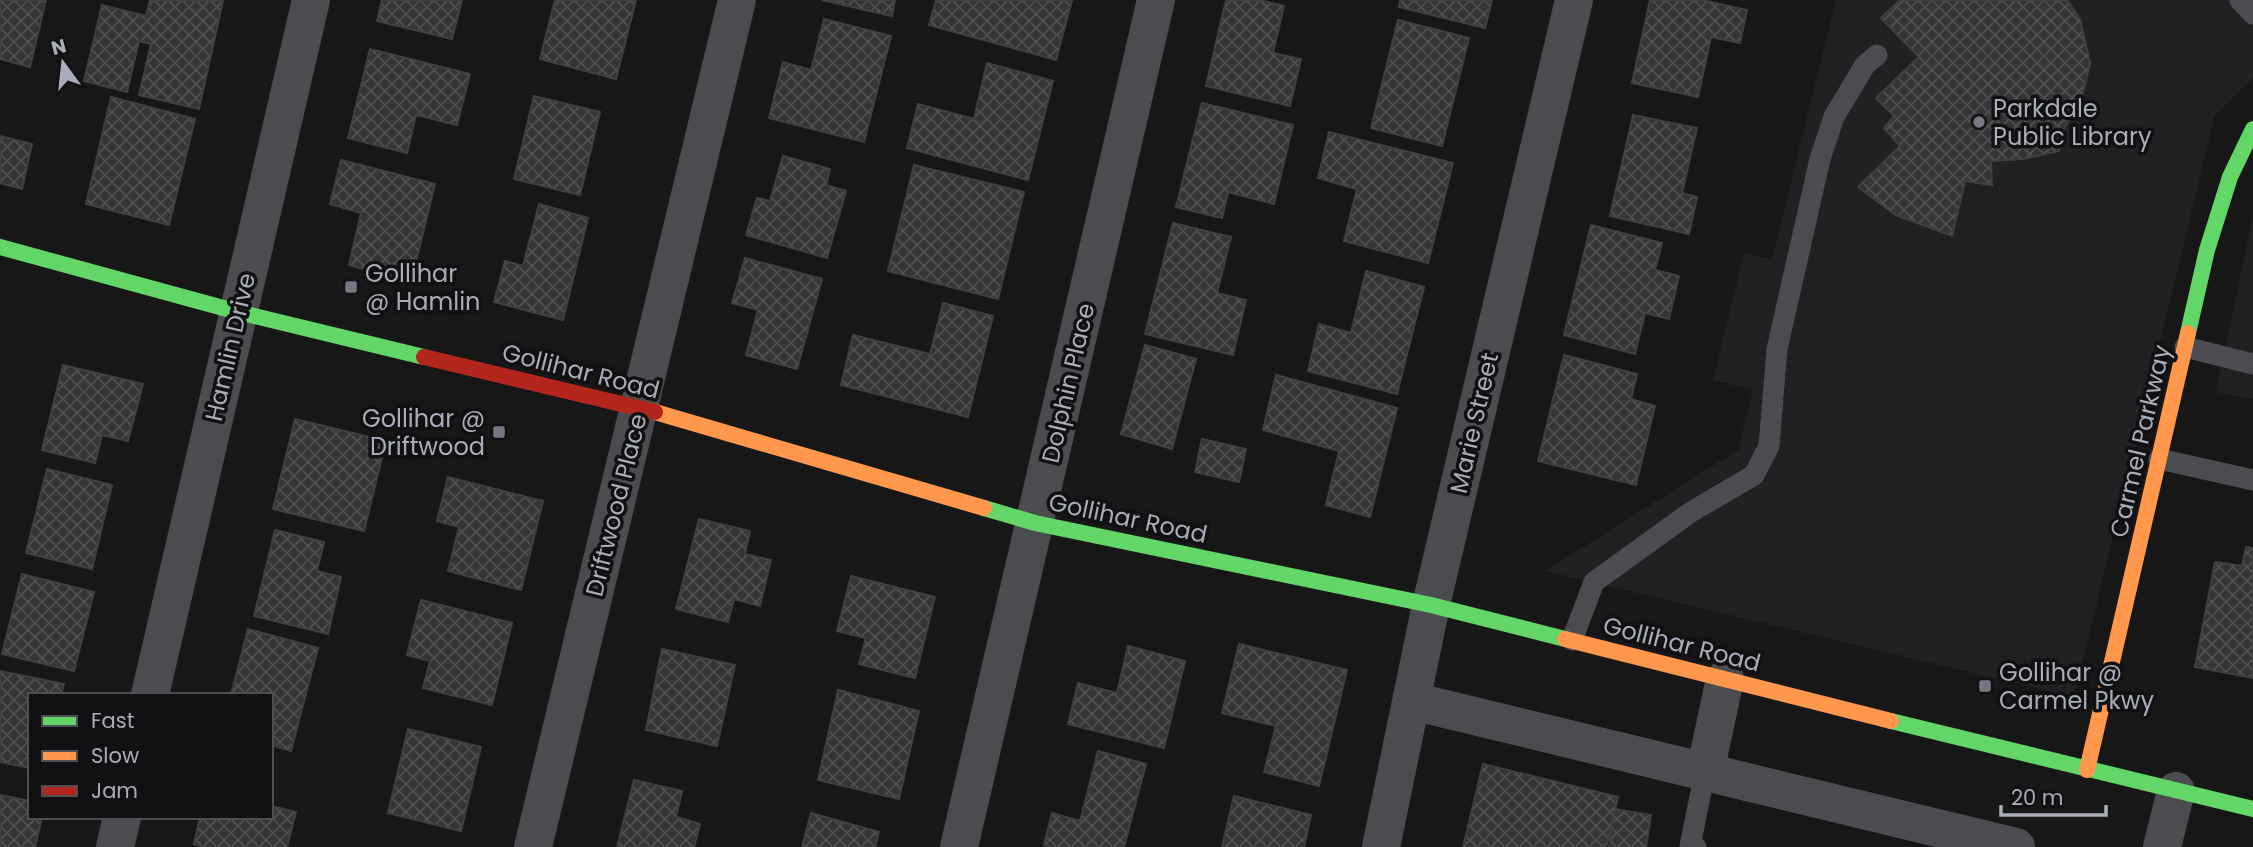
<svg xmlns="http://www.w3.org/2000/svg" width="2253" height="847" viewBox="0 0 2253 847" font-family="Poppins,sans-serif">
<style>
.built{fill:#212123}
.building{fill:url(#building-cross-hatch);stroke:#3f4043;stroke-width:2}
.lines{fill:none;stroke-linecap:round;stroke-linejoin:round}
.lane{stroke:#4b4c50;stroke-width:21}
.street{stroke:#4b4c50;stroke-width:38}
.fast{stroke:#63d668;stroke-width:16}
.slow{stroke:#ff974d;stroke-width:16}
.jam{stroke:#b3261e;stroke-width:16}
.poi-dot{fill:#757880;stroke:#111113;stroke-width:2.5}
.labels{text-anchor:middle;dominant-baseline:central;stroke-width:7;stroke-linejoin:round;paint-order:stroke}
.poi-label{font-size:24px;fill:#a8adb8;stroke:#111113;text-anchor:start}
.street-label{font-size:24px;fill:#a8adb8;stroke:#111113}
</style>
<defs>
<pattern id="building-cross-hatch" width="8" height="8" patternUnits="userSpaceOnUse" patternTransform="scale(1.75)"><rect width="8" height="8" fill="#353536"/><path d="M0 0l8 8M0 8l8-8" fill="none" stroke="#4f5051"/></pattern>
</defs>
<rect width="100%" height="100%" fill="#171717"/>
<path class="built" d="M1836 0H2253V78L2215 115 2074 697 1545 571 1738 450 1753 390 1713 380 1744 253 1772 259Z
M2253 216V399L2216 392Z"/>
<path class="building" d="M0 0H46L30 67 0 59Z
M150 0 223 1 199 109 139 95 151 44 139 41 127 92 84 81 102 5 146 16Z
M382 0H462L452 39 377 21Z
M555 0H636L616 79 540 59Z
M822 0H895L892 16Z
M936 0H1072L1056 60 929 25Z
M1226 0H1259L1284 6 1273 53 1301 59 1290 106 1206 86Z
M1400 0H1492L1485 28 1399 7Z
M1650 0H1702L1747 10 1740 43 1711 37 1698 97 1632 83Z
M1900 0H2067L2080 19 2090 63 2081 101 2060 135 2059 151 2023 159 1991 161 1992 185 1965 181 1952 236 1896 215 1858 187 1900 146 1884 128 1894 116 1876 98 1919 57 1881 18Z
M824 19 891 36 864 142 769 118 783 62 811 70Z
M1398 20 1469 38 1442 146 1371 128Z
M370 49 470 74 457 125 416 115 407 153 348 138Z
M987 63 1053 81 1028 180 907 148 918 104 974 119Z
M534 96 600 112 580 195 514 179Z
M111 97 195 119 169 225 86 204Z
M1202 103 1293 125 1274 204 1228 192 1222 218 1176 207Z
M1633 115 1697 128 1682 193 1697 197 1689 234 1610 216Z
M1329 132 1453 163 1428 263 1344 241 1357 189 1318 178Z
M0 136 32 144 22 189 0 183Z
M783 156 830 169 826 185 846 191 827 258 746 235 757 198 770 201Z
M341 160 435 184 411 282 349 265 361 213 330 204Z
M914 165 1024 192 998 299 888 271Z
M539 204 588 218 563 320 494 302 505 261 523 266Z
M1173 223 1231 237 1217 293 1246 300 1233 355 1145 334Z
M1591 225 1662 243 1655 270 1679 276 1669 319 1645 313 1635 354 1564 335Z
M745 258 822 279 797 369 746 355 758 310 732 303Z
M1366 271 1424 287 1397 394 1308 371 1319 324 1351 333Z
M943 303 993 316 968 417 841 385 853 335 930 354Z
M1145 345 1196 359 1172 449 1121 434Z
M1564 355 1637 374 1631 399 1655 406 1636 485 1538 461Z
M63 365 143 384 128 441 102 435 95 463 42 450Z
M1276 375 1397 408 1370 517 1326 505 1339 451 1263 430Z
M295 419 386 441 364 531 273 509Z
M1202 439 1246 449 1239 482 1195 472Z
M47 469 112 485 92 569 26 553Z
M448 477 543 501 521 590 448 571 459 527 437 521Z
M699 519 750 531 745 554 771 560 760 606 734 599 728 622 676 609Z
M275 530 324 542 317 571 341 577 328 634 254 616Z
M2246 547 2253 548V678L2195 667 2215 562 2242 566Z
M22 574 94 592 74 671 2 654Z
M851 576 935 597 915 678 859 664 866 638 837 631Z
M421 600 512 623 492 705 423 688 430 661 407 655Z
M248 629 318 648 291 751 271 745V695H231Z
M1239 644 1347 670 1319 786 1264 772 1276 726 1222 713Z
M1128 646 1185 661 1164 748 1068 724 1078 683 1117 693Z
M662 649 735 665 717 746 646 730Z
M0 671 64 684 61 695H30V768L0 762Z
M838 690 919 711 899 799 818 780Z
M408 729 481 747 461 831 388 813Z
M1098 751 1146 764 1124 847H1052L1044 845 1052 813 1080 821Z
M1483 764 1618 797 1606 847H1463Z
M634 780 682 791 676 817 700 824 694 847H617Z
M0 795 30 801V817H42L35 847H0Z
M1234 796 1311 815 1304 847H1222Z
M271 806 296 812 287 847H204L194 844 200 817H271Z
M1615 809 1651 815 1646 847H1609Z
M811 813 879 832 875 847H802Z"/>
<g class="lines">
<path class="lane" d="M2240 0 2253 14
M2185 347 2253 364
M2159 459 2253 480
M1572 640 1594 582 1691 512 1754 475 1769 446 1777 349 1820 159 1834 117 1865 65 1877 55
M1696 847 1690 846 1705 772"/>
<path class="street" d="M150 695 311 0
M1412 701 2016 847
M1705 772 1725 679
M115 847 122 817
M533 847 737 0
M959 847 1156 0
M1381 847 1431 605 1574 0
M2162 847 2176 791"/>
<path class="fast" d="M0 247 238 312 424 357
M2188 333 2207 250 2230 177 2253 129
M984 508 1035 523 1431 605 1565 639
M1891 721 2253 809"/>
<path class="slow" d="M655 412 984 508
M1565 639 1891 721
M2087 770 2188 333"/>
<path class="jam" d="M424 357 655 412"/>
</g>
<g class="poi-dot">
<circle cx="1979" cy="122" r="7"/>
<rect x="344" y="280" width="14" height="14" rx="3.5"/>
<rect x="492" y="425" width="14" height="14" rx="3.5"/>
<rect x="1978" y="679" width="14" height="14" rx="3.5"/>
</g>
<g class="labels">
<g class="poi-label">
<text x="1993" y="108">Parkdale<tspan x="1993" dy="28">Public Library</tspan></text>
<text x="365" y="273">Gollihar<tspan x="365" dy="28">@ Hamlin</tspan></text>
<text x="485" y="418" text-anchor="end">Gollihar @<tspan x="485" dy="28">Driftwood</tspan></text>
<text x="1999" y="672">Gollihar @<tspan x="1999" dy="28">Carmel Pkwy</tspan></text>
</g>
<g class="street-label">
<text transform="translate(230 347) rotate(-77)">Hamlin Drive</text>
<text transform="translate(581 371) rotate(14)">Gollihar Road</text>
<text transform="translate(1068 383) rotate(-77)">Dolphin Place</text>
<text transform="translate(1474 423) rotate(-77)">Marie Street</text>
<text transform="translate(2140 441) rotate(-77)">Carmel Parkway</text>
<text transform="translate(616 505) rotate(-76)">Driftwood Place</text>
<text transform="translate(1128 518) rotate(12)">Gollihar Road</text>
<text transform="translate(1682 644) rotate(14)">Gollihar Road</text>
</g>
</g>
<rect x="28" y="693" width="245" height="126" fill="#111113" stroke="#4d4f55" stroke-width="2"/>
<rect x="42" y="716" width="35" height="10" fill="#63d668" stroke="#4d4f55" stroke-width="2"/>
<text x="91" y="728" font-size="21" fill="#a8adb8">Fast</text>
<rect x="42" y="751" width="35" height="10" fill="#ff974d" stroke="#4d4f55" stroke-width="2"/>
<text x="91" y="763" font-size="21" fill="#a8adb8">Slow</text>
<rect x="42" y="786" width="35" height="10" fill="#b3261e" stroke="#4d4f55" stroke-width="2"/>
<text x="91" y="798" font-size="21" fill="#a8adb8">Jam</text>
<g transform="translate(63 63) rotate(345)" stroke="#111113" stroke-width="5" paint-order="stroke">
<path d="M0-5L12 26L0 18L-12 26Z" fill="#a8adb8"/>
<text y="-10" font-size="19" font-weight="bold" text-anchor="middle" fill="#a8adb8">N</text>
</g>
<path d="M2001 805v10h105v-10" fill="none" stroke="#a8adb8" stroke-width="3.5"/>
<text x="2011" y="805" font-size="21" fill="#a8adb8" stroke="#111113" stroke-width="5" paint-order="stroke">20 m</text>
</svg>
